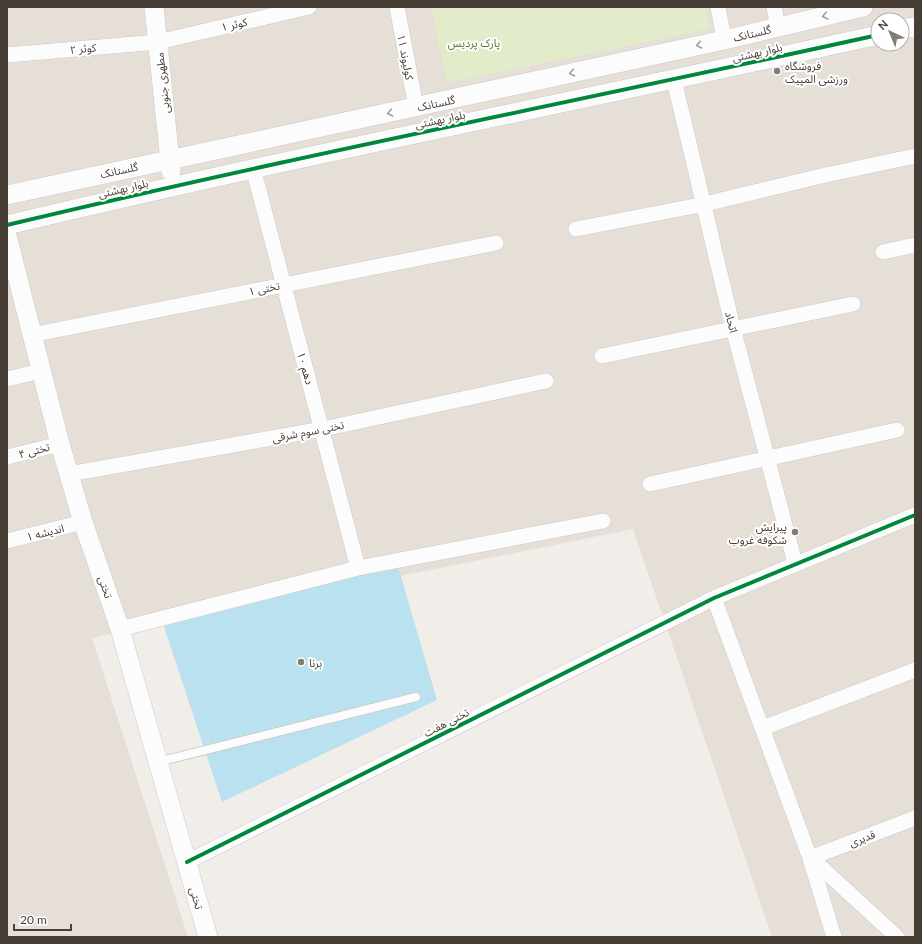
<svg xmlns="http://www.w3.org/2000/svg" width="922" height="944" viewBox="0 0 922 944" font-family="Lato,'Noto Sans Arabic',sans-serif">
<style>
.residential{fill:#e5dfd7;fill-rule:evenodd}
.green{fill:#e2ebca}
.water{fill:#bae1ef}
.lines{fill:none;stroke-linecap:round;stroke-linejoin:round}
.service-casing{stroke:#cdcac6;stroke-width:10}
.minor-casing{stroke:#cdcac6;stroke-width:16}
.tertiary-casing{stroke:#cdcac6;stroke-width:20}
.service{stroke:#fdfcfc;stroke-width:8}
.minor{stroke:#fdfcfc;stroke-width:15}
.tertiary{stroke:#fdfcfc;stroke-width:19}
.cycleway-casing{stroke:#fff;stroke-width:6}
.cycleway{stroke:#00873e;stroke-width:4}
.oneway{stroke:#a29d99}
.poi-dot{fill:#827c75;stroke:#fff;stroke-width:1.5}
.labels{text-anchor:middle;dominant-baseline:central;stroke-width:4;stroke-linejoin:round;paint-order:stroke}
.street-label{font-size:11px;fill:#473e36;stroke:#fff}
.park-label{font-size:11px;fill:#517a28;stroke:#fff}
.poi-label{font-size:11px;fill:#473e36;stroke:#fff;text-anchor:start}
</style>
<rect width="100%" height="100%" fill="#f1eeea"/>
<path class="residential" d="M7 7H915V937H772L633 529 92 638 188 937H7ZM878 20H902V44H878Z"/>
<path class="green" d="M431 7H705L710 29 447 83Z"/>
<path class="water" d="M397 563 437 700 222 802 163 624Z"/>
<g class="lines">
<defs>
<path id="service" d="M158 762 416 697"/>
<path id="minor" d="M397 7 416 107
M718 7 724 40
M774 7 778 27
M7 55 158 42 309 7
M674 80 733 328 795 563
M253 168 358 568
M576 229 705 204 821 176 915 156
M883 252 915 245
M31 335 496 243
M602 356 853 304
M7 379 41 371
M7 457 60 444
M69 474 323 429 546 381
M650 484 897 430
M7 541 83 522
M714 598 810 858 834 937
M120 629 358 568 603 521
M763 728 915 670
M810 858 915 818
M811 858 897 937
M187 862 714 598 915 515"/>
<path id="tertiary" d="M154 7 171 171
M902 29 915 27
M7 195 724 40 863 7
M7 225C296 156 588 99 878 35
M7 236 60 444 83 522 120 629 208 937"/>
</defs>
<use href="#service" class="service-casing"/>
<use href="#minor" class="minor-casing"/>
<use href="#tertiary" class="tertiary-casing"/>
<use href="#service" class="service"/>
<use href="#minor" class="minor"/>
<use href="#tertiary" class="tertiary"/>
<defs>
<path id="cycleway" d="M7 225C296 156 588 99 878 35
M187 862 714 598 915 515"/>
</defs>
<use href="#cycleway" class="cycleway-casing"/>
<use href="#cycleway" class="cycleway"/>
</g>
<defs><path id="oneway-chevron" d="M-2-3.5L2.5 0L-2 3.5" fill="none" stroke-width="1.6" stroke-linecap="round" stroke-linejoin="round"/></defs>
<g class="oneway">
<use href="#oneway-chevron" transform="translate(825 16) rotate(167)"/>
<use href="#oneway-chevron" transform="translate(699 45) rotate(168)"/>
<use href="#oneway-chevron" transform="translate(572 73) rotate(168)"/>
<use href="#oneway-chevron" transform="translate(390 113) rotate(168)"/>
</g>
<g class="poi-dot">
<circle cx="777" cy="71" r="4"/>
<circle cx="795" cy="532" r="4"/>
<circle cx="301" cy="662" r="4"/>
</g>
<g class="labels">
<g class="street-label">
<text transform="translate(234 24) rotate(-13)">کوثر ۱</text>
<text transform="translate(752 33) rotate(-13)">گلستانک</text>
<text transform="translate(83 48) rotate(-5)">کوثر ۲</text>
<text transform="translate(757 52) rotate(-13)">بلوار بهشتی</text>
<text transform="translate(406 57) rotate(79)">کولیوند ۱۱</text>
<text transform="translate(162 83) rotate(-96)">مطهری جنوبی</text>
<text transform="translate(436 103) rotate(-12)">گلستانک</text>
<text transform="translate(440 119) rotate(-12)">بلوار بهشتی</text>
<text transform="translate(119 170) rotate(-12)">گلستانک</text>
<text transform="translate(123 188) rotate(-13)">بلوار بهشتی</text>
<text transform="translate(264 288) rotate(-11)">تختی ۱</text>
<text transform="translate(732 322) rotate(76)">اتحاد</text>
<text transform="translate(306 368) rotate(74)">دهم ۱۰</text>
<text transform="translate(308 431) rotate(-11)">تختی سوم شرقی</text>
<text transform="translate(34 450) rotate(-15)">تختی ۴</text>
<text transform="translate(45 532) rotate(-14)">اندیشه ۱</text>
<text transform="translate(106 587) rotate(71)">تختی</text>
<text transform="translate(446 722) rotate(-27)">تختی هفت</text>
<text transform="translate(862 838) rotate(-21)">قدیری</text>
<text transform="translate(197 898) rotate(74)">تختی</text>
</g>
<g class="park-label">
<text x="474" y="42">پارک پردیس</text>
</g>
<g class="poi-label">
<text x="785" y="65">فروشگاه<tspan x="785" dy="13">ورزشی المپیک</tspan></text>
<text x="787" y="526" text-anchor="end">پیرایش<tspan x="787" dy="13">شکوفه غروب</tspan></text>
<text x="309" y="662">برنا</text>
</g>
</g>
<rect width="922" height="944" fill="none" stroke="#473e36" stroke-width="16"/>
<g transform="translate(890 32) rotate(316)"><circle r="19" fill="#ffffff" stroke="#b5b2af"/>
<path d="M0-3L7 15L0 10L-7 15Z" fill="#827c75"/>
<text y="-6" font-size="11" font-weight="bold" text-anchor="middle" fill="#473e36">N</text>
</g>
<path d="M14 924v6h57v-6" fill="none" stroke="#473e36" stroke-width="2"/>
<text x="20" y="924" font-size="12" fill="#473e36" stroke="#ffffff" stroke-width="3" paint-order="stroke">20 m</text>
</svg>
